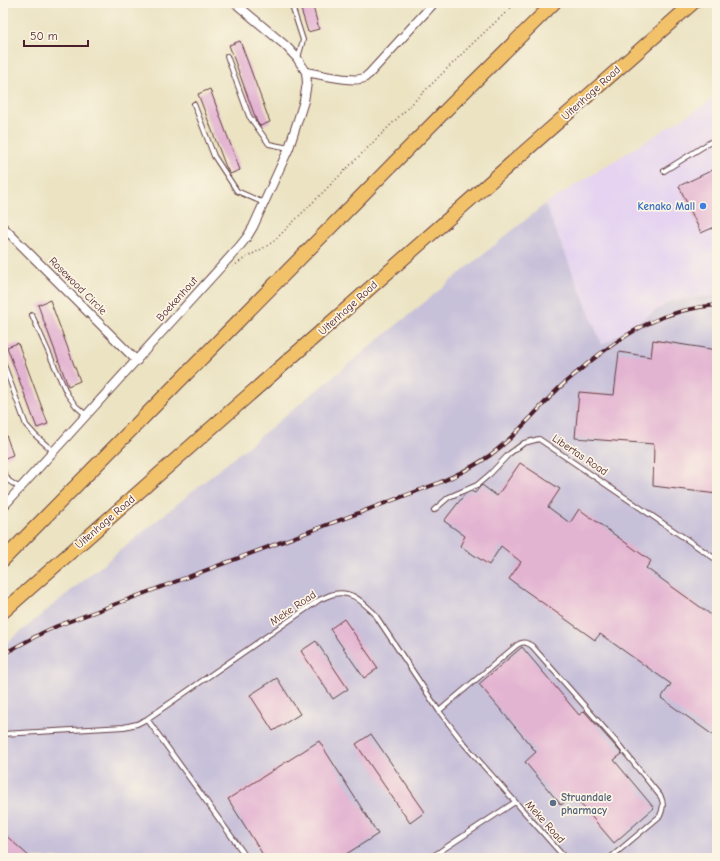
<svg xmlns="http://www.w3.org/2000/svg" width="720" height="861" viewBox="0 0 720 861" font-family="'Comic Neue',sans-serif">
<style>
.built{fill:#e5d3f1}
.industrial{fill:#c7c0d9}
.building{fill:#e3b4d1}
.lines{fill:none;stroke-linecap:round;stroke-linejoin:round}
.service-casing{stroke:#623c42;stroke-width:6}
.minor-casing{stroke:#623c42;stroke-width:10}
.primary-casing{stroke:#623c42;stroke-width:15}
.path{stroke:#623c42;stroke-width:1.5;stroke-dasharray:1 3;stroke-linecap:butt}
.service{stroke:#fff;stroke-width:4}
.minor{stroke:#fff;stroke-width:8}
.primary{stroke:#f2c26a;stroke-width:13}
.rail-casing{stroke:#4a1f2b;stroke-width:4}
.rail{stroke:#fcf5e5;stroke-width:2.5;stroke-dasharray:8;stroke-linecap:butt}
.shop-dot{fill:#3f7fe0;stroke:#fcf5e5;stroke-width:1.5}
.service-dot{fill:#5c6f8a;stroke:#fcf5e5;stroke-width:1.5}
.labels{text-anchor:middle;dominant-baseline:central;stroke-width:3.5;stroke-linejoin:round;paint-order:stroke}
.street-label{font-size:11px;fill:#4a1f2b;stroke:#fcf5e5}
.shop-label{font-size:11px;font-weight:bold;fill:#366cbe;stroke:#fcf5e5;text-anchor:end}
.service-label{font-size:11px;font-weight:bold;fill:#4e5e75;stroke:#fcf5e5;text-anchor:start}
</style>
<rect width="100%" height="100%" fill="#fcf5e5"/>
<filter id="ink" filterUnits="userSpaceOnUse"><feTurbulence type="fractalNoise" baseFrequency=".025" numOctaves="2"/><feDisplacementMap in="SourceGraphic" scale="8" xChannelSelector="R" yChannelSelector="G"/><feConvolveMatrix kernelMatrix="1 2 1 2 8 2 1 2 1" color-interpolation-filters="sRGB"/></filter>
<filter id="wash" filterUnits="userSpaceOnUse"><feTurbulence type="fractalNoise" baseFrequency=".012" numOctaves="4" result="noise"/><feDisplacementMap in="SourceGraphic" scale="16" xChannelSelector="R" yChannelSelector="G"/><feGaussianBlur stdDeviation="0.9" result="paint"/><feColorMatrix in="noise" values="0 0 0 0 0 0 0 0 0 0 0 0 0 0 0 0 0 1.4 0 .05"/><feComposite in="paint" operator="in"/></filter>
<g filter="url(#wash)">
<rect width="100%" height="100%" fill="#ebe3c2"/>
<path class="built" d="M717 97V295L671 301 602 345 545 204Z"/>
<path class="industrial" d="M545 204 602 345 671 301 717 295V858H3V646Z"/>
<g id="blocks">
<path class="building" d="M299 3H312L319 29 308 32Z
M240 41 270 122 260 126 257 122 229 45Z
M210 89 240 170 230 174 226 167 198 94Z
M717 168V226L701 233 679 186Z
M50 300 80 381 68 386 38 305Z
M653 340 717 350V494L653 486 654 444 575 438 579 392 614 395 619 352 651 357Z
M18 343 48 424 37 428 7 347Z
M3 429H4L13 455 3 459Z
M520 463 560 489 548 507 570 523 579 509 651 561 646 568 717 619V738L661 698 671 684 600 634 595 640 509 579 521 562 501 546 489 565 460 546 465 536 444 521 465 494 471 491 475 493 479 488 482 485 497 496Z
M344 619 378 668 364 678 330 629Z
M316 641 348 689 333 699 301 651Z
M522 647 579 715 584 711 616 747 622 754 614 760 654 808 614 843 573 795 561 805 525 762 536 752 479 684Z
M277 678 300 714 273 731 250 695Z
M371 734 425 812 410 823 356 744Z
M319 741 378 834 340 858H265L228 799Z
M3 833 31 858H3Z"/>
</g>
</g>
<g filter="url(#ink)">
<use href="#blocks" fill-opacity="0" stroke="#623c42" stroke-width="1"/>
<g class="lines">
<defs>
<path id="service" d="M291 3 303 40 298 58
M227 56 249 116 269 144 289 148
M194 104 214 156 237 191 264 203
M664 171 717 138
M32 315 67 394 76 406 86 415
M3 362 26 425 36 436 53 451
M3 472 9 481 20 488
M434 510 449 497 477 485 490 474 509 454 524 443 539 439 717 560
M439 711 517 645C523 641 526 642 532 646L619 745 661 797C664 804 663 809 660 816L610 858
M147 719 247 858
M3 734 124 727 137 724 147 719 319 600C324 598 329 595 334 594 352 590 362 602 374 613L439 711 465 745 565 858
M430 858 515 802"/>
<path id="minor" d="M306 72C318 74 353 83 364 78 366 77 367 75 369 74L434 3
M3 227 137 361
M3 507 239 247 247 237 253 227 289 148 304 101 307 83 306 72 297 58 286 46 235 3"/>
<path id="primary" d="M3 560 453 103 554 3
M3 612 693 3"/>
</defs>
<use href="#service" class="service-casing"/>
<use href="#minor" class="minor-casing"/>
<use href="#primary" class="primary-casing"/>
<path class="path" d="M233 267C245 256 261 251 274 241L473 43 516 3
M3 519 6 515"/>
<use href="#service" class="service"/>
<use href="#minor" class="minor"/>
<use href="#primary" class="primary"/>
<defs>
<path id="rail" d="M3 654 42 633 57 626 436 484C455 476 472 468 489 456 515 437 535 412 557 390 566 381 577 373 587 364 627 332 664 309 717 305"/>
</defs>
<use href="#rail" class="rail-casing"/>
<use href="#rail" class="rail"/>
</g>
</g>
<circle class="shop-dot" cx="703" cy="206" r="4"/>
<circle class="service-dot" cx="553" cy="803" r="4"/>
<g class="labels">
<g class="street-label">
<text transform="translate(591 93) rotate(-42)">Uitenhage Road</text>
<text transform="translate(78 286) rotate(45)">Rosewood Circle</text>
<text transform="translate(177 299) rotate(-48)">Boekenhout</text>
<text transform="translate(348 308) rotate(-42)">Uitenhage Road</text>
<text transform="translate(580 455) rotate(34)">Libertas Road</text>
<text transform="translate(105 522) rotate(-41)">Uitenhage Road</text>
<text transform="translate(293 608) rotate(-34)">Meke Road</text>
<text transform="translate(545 822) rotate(48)">Meke Road</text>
</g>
<g class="shop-label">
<text x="695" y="206">Kenako Mall</text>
</g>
<g class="service-label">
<text x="561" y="797">Struandale<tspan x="561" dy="13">pharmacy</tspan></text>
</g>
</g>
<rect width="720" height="861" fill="none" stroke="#fcf5e5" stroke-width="16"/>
<path d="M24 40v6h64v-6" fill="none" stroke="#4a1f2b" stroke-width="2"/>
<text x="30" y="40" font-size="12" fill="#4a1f2b" stroke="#fcf5e5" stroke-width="3" paint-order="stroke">50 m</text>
</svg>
